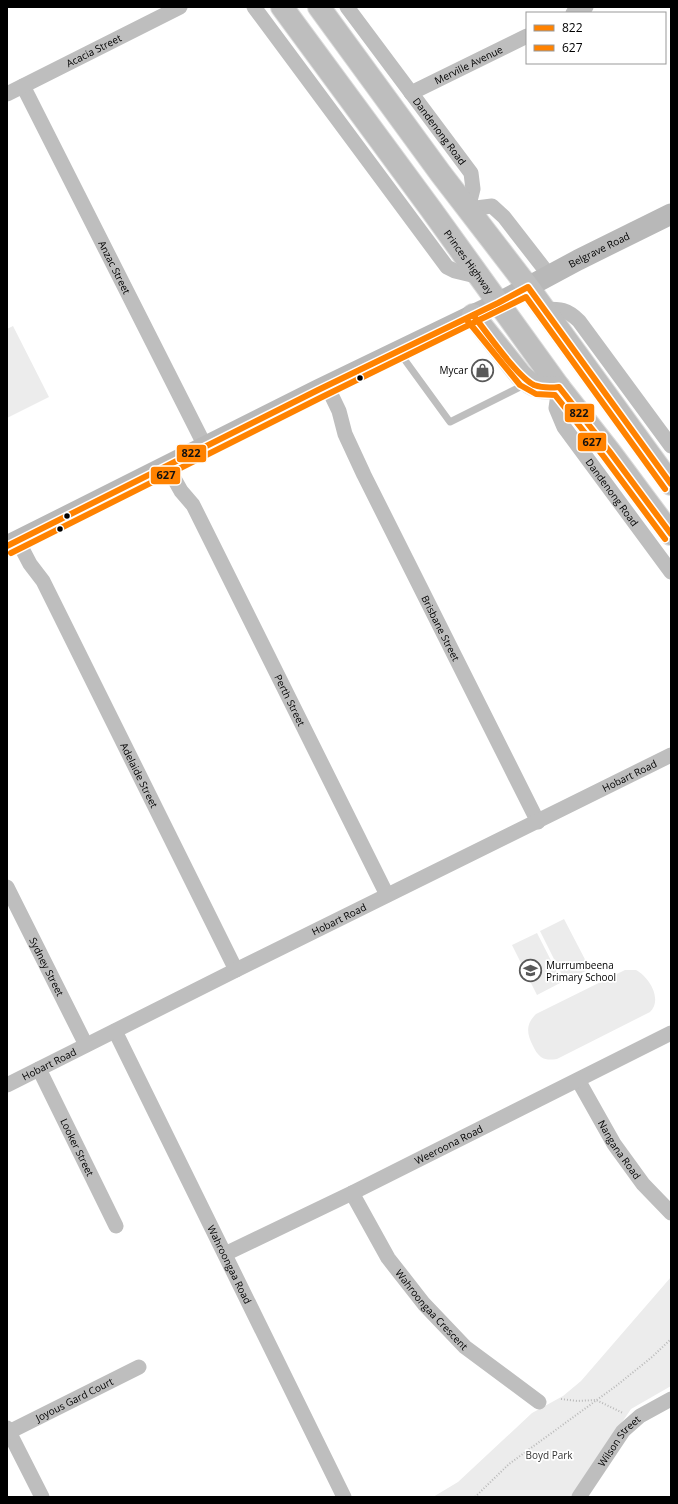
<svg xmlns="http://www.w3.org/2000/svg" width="678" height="1504" viewBox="0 0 678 1504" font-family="'Open Sans',sans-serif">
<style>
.green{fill:#ececec}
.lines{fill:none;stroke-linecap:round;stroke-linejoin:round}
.highway-casing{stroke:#dbdbdb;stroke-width:24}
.path{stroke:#b9b9b9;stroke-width:2;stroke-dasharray:1 2;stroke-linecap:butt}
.lane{stroke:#bebebe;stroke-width:7}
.street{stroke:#bebebe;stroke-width:15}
.secondary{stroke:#b8b8b8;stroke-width:21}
.highway{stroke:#bebebe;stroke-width:22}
.bus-1-casing{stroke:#fff;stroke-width:9}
.bus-2-casing{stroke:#fff;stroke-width:9}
.bus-1{stroke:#ff8200;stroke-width:6}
.bus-2{stroke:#ff8200;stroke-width:6}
.bus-dot{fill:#000;stroke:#fff;stroke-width:1.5}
.labels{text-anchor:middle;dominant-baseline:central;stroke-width:3.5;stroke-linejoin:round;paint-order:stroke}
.street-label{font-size:10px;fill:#000;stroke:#fff}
.poi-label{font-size:10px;fill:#000;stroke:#fff;text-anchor:end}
.park-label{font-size:10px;fill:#333;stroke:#fff}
.line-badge{stroke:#fff;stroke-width:1.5}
.pale-badge-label{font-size:11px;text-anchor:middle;font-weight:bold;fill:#111}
</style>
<rect width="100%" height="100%" fill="#fff"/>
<path class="green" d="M13 326 49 397 7 418V329Z
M564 919 590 969 565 981 540 931Z
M537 933 562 982 537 995 512 945Z
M625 970H636C649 977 663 999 650 1012L557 1059C551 1060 545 1060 541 1057 537 1054 535 1050 533 1046 527 1034 525 1025 536 1014Z
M671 1277V1386L631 1409 571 1497H433L458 1482 532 1413 563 1396 581 1381Z"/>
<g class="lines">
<defs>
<g id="highway">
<path id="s19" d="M282 7 430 208 559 387 610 452 671 534"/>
<path d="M319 7 441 174 528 287 671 484"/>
<path d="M473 315 521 375C533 387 542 389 559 387"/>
</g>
</defs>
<use href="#highway" class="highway-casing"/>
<path class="path" d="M561 1399 577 1401 596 1400 623 1413
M475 1497 509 1464 616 1386 652 1357 671 1339"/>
<path class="lane" d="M399 352 450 422 526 384"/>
<g class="street">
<path d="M254 7 447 267 455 271 480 277"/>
<path id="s1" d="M347 7 471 173 473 189 468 209 492 206 504 217 549 275"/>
<path d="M573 13 586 7"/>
<path id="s2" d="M23 86 206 448"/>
<path id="s3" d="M411 93 527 36"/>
<path id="s4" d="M7 94 180 7"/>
<path d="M544 309C560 309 567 309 579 321L671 446"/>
<path id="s5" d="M327 386 339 411 345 434 364 475 538 822"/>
<path id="s6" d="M559 387 556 408 564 427 671 572"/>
<path id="s7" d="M167 466 181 491 193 505 387 895"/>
<path id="s8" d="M18 541 30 564 43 581 236 970"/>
<path id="s9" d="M7 887 86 1045"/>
<path id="s10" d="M115 1031 344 1497"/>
<path id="s11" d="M39 1069 116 1226"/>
<path id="s12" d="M578 1080 614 1144 643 1184 671 1213"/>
<path id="s13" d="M7 1085 236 970 671 755"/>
<path id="s14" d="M352 1193 388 1258 424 1304 465 1347 539 1402"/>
<path id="s15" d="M225 1254 352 1193 671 1033"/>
<path d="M7 1428 42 1497"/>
<path id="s16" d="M9 1432 139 1367"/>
<path id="s17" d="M579 1497 623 1431 640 1416 671 1399"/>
</g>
<path class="secondary" id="s18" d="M7 546 318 390 498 303 578 260 671 214"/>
<use href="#highway" class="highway"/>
<defs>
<path id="bus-1" d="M473 315C486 331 517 377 534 385 542 388 551 388 559 387L610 452 671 534
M7 546 318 390 498 303 528 287 671 484"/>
<path id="bus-2" d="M467 320 520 385 536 394 555 395 604 457 665 539
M11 553 322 397 526 297 665 489"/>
</defs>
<use href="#bus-1" class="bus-1-casing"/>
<use href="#bus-2" class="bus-2-casing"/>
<use href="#bus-1" class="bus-1"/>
<use href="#bus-2" class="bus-2"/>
</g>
<defs>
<symbol id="shop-ring" viewBox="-11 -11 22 22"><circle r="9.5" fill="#fff" stroke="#595959" stroke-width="1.5"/><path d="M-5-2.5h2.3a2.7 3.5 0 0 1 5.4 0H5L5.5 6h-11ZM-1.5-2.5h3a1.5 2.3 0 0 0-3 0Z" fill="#595959"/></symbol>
<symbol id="school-ring" viewBox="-11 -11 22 22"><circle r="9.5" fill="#fff" stroke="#595959" stroke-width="1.5"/><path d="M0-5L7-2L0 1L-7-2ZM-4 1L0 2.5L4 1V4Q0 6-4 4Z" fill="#595959"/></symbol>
</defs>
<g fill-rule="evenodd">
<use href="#shop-ring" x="470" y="358" width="25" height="25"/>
<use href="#school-ring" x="518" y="958" width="25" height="25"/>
</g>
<g class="bus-dot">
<circle cx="360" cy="378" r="3.5"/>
<circle cx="67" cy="516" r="3.5"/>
<circle cx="60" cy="529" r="3.5"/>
</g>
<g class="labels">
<g class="street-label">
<text stroke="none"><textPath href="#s4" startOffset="97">Acacia Street</textPath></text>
<text stroke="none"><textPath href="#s3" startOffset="64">Merville Avenue</textPath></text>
<text stroke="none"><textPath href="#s1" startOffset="155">Dandenong Road</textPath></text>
<text stroke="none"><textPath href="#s18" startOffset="662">Belgrave Road</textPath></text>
<text stroke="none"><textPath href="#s19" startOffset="316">Princes Highway</textPath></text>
<text stroke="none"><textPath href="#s2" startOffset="203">Anzac Street</textPath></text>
<text stroke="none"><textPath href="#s6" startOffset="123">Dandenong Road</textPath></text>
<text stroke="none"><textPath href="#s5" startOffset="268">Brisbane Street</textPath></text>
<text stroke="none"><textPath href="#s7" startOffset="265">Perth Street</textPath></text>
<text stroke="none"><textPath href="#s8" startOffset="264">Adelaide Street</textPath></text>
<text stroke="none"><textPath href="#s13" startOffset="695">Hobart Road</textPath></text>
<text stroke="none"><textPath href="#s13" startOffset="371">Hobart Road</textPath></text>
<text stroke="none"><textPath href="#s9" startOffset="89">Sydney Street</textPath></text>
<text stroke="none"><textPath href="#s13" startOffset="47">Hobart Road</textPath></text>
<text stroke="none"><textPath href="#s15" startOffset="249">Weeroona Road</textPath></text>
<text stroke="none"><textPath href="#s11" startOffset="87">Looker Street</textPath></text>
<text stroke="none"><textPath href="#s12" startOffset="81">Nangana Road</textPath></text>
<text stroke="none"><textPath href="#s10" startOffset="260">Wahroongaa Road</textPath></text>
<text stroke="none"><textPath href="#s14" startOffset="142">Wahroongaa Crescent</textPath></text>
<text stroke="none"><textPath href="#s16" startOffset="73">Joyous Gard Court</textPath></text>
<text stroke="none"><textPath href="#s17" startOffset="69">Wilson Street</textPath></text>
</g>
<g class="poi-label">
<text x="468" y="370">Mycar</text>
<text x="546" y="965" text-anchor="start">Murrumbeena<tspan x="546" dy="12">Primary School</tspan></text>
</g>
<g class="park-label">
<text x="549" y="1455">Boyd Park</text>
</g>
</g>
<g class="line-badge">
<rect x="564" y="403" width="31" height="20" rx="4" fill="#ff8200"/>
<rect x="577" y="432" width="30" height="20" rx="4" fill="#ff8200"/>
<rect x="176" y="444" width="31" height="19" rx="4" fill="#ff8200"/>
<rect x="150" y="466" width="31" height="19" rx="4" fill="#ff8200"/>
</g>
<g class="pale-badge-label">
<text x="579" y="417">822</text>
<text x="592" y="446">627</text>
<text x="191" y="457">822</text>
<text x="166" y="479">627</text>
</g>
<rect width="678" height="1504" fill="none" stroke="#000000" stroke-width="16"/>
<rect x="526" y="12" width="140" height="52" fill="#ffffff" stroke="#999999"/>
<rect x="534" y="25" width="20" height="6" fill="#ff8200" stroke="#999999"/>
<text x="562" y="32" font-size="12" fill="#000000">822</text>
<rect x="534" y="45" width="20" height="6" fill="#ff8200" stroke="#999999"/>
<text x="562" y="52" font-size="12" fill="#000000">627</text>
</svg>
